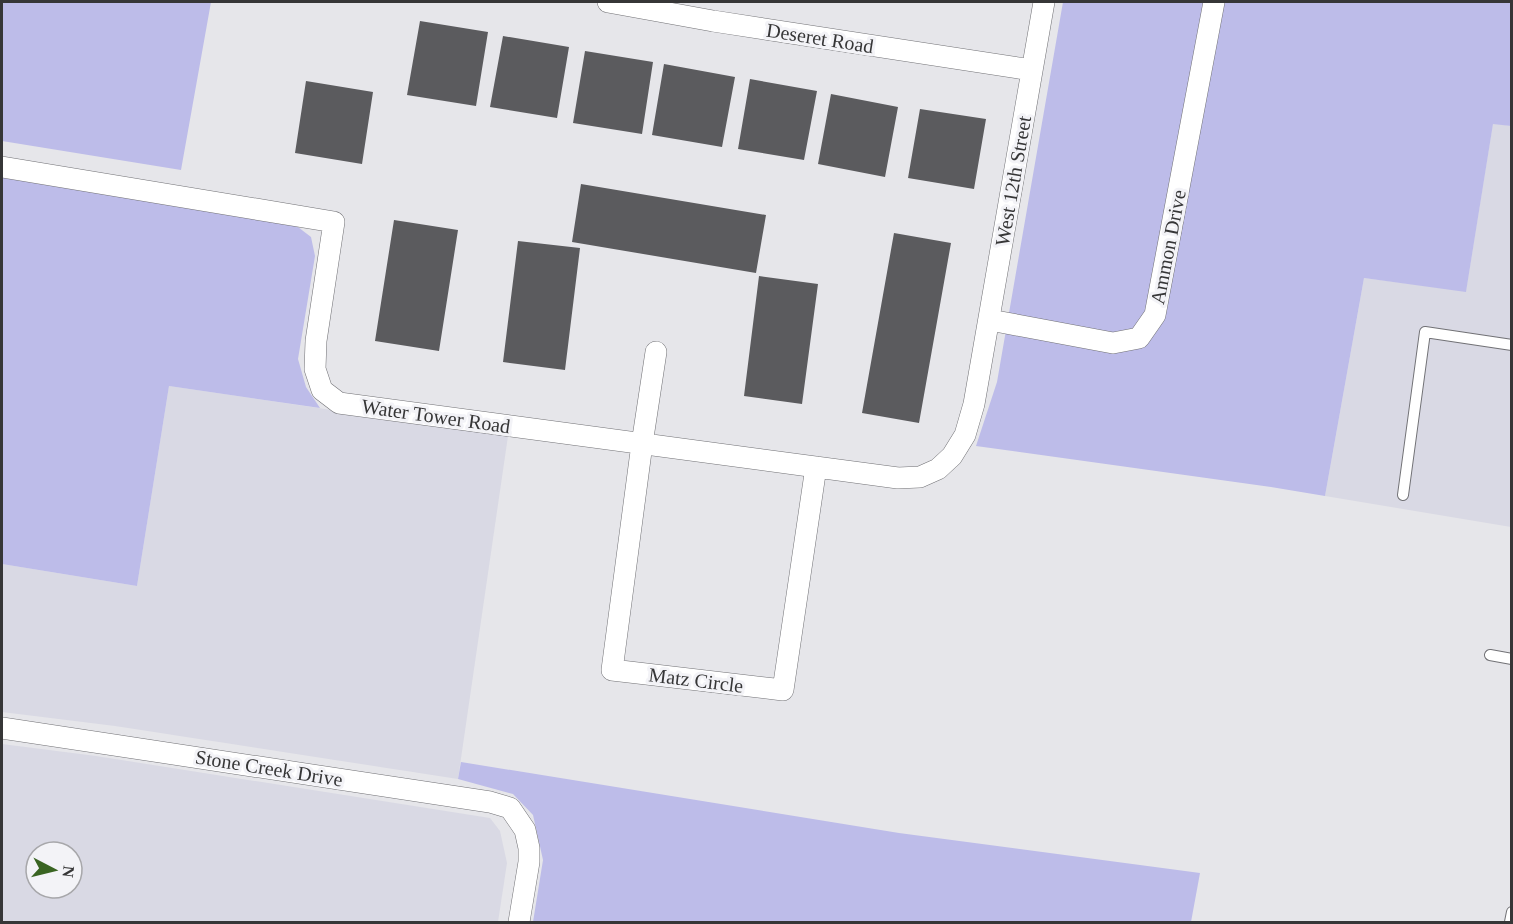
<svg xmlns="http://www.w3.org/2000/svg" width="1513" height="924" viewBox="0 0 1513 924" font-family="'Times New Roman',serif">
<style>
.built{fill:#d9d9e4;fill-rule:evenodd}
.green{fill:#bdbce9}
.building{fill:#5b5b5e}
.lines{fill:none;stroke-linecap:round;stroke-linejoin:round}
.lane-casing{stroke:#717175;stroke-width:12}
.street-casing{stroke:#717175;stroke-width:22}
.lane{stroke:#fff;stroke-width:10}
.street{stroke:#fff;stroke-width:21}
.labels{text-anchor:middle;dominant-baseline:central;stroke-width:6;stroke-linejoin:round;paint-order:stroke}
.street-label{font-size:20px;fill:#363637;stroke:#f3f3f7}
</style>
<rect width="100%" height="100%" fill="#e6e6ea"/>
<path class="built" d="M1493 123 1511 126V527L1325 496 1364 278 1466 291Z
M169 386 508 436 458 779 115 726 2 712V564L137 586Z
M2 744 96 756 490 818 500 831 507 863 498 922H2ZM36 852H72V888H36Z"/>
<path class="green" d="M2 2H211L181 170 2 141Z
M1063 2H1511V126L1493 124 1466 292 1364 278 1325 496 1271 487 976 446 997 382Z
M2 174 294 224 311 237 315 256 298 359 306 387 320 408 169 386 137 586 2 564Z
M461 762 899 833 1200 873 1191 922H533L543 860 533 815 513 794 458 779Z"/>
<path class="building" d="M420 21 488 32 476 106 407 95Z
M503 36 569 47 557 118 490 107Z
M585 51 653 62 642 134 573 123Z
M664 64 735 77 722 147 652 135Z
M750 79 817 91 804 160 738 149Z
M306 81 373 92 362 164 295 153Z
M831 94 898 107 885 177 818 164Z
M920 109 986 119 974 189 908 178Z
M581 184 766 215 756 273 572 242Z
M394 220 458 230 439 351 375 341Z
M894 233 951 243 919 423 862 413Z
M518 241 580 248 565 370 503 362Z
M759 276 818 284 802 404 744 396Z"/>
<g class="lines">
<defs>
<path id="lane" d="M1403 495 1425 332 1512 345
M1490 655 1512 659
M1510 922 1512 912"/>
<path id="street" d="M608 2 713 21 1032 70
M2 167 334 222 316 341 315 369 322 390 339 403 898 478 920 477 938 469 952 456 965 435 974 404 1044 2
M990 320 1113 343 1139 338 1155 315 1214 2
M656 352 642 444 612 670 783 690 816 467
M2 728 490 802 510 808 525 830 529 848V862L519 922"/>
</defs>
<use href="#lane" class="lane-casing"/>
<use href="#street" class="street-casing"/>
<use href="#lane" class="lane"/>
<use href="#street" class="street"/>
</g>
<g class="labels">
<g class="street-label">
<text transform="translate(820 38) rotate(9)">Deseret Road</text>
<text transform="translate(1013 181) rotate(-80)">West 12th Street</text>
<text transform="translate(1168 247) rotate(-79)">Ammon Drive</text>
<text transform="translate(436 416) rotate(8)">Water Tower Road</text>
<text transform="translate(696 680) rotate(7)">Matz Circle</text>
<text transform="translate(269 768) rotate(9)">Stone Creek Drive</text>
</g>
</g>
<rect width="1513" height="924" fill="none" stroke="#363637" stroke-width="6"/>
<g transform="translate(54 870) rotate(97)"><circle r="28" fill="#f3f3f7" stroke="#a7a7aa" stroke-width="1.5"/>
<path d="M0-4.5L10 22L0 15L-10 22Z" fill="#396422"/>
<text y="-9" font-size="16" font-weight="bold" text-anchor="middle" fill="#363637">N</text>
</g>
</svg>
